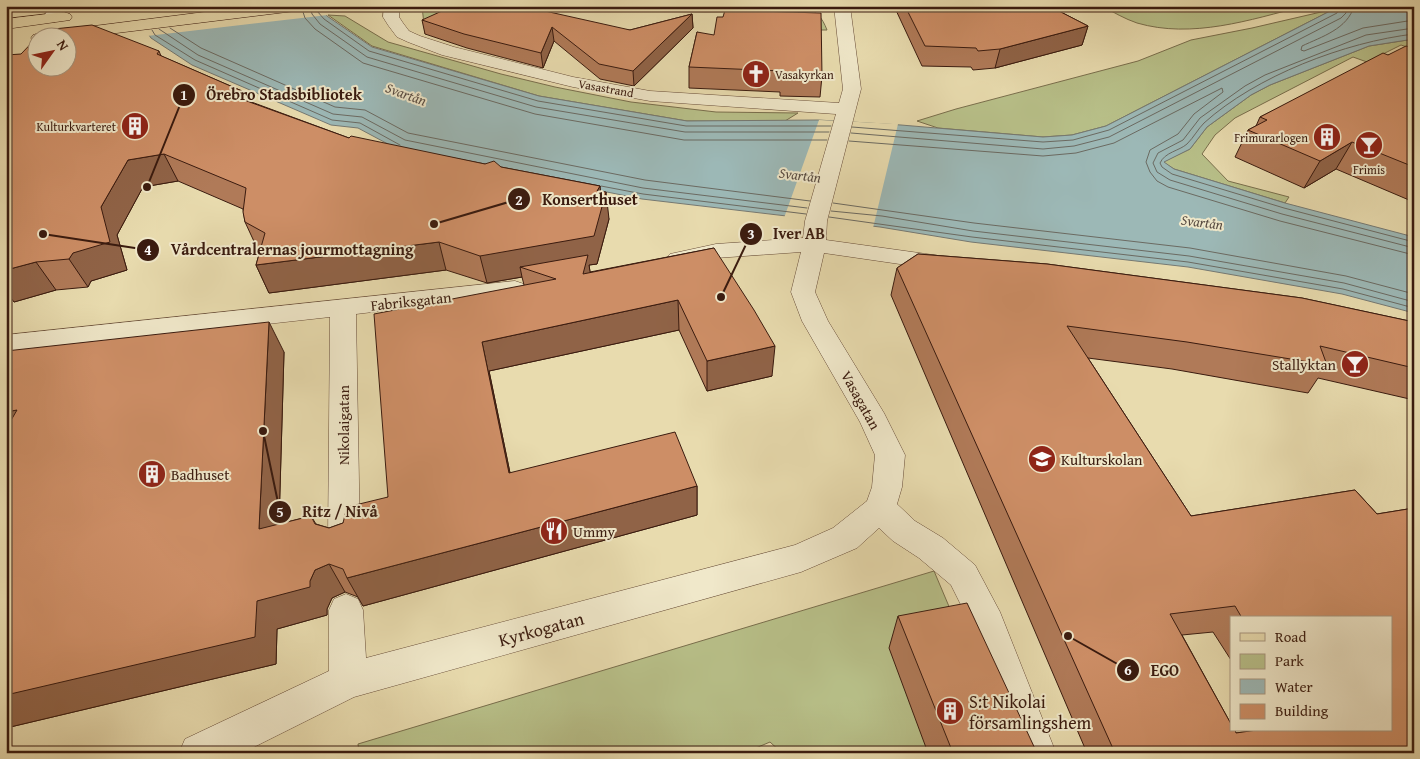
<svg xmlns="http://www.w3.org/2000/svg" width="1420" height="759" viewBox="0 0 1420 759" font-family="'Gentium Book Plus',serif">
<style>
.green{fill:#b8c089;stroke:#796e4c}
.water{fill:#9cb8b6;stroke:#757973}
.pier{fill:#e8dbae}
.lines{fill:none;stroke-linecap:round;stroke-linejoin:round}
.shore{stroke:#6b6a62;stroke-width:1}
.street-casing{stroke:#664b37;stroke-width:1}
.primary-casing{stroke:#3a1b0f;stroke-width:1}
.street{fill:#f0e8ca;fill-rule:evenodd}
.primary{fill:#e8dbae;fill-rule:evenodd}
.wall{fill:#b07a58;stroke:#3a1b0f;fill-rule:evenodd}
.shaded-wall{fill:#906347;stroke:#3a1b0f}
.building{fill:#cd8e66;stroke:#3a1b0f;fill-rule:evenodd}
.labels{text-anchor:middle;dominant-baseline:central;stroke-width:4;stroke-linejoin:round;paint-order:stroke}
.far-poi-label{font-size:12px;fill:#3a1b0f;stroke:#f0e8ca;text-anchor:end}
.far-street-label{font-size:12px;fill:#3a1b0f;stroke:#f0e8ca}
.far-water-label{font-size:14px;font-style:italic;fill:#574a41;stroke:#f0e8ca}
.street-label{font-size:15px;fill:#3a1b0f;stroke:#f0e8ca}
.poi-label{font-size:15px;fill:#3a1b0f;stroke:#f0e8ca;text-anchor:start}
.near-street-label{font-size:18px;fill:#3a1b0f;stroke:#f0e8ca}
.near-poi-label{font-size:18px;fill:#3a1b0f;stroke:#f0e8ca;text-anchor:start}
.leader{fill:none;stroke:#3a1b0f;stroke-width:2}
.callout-dot{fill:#3a1b0f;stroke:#f0e8ca;stroke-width:2}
.mark-label{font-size:15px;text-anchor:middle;font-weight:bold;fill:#fff}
.callout-label{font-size:16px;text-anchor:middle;font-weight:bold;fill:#3a1b0f;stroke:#f0e8ca;stroke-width:4;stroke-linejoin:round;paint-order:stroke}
</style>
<rect width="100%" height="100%" fill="#e8dbae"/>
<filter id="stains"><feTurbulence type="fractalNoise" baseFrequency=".004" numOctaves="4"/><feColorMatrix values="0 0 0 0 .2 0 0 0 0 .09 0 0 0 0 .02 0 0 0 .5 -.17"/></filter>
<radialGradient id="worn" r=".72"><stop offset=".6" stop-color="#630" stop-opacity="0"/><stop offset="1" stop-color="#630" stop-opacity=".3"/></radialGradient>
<path class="green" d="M422 6H802C816 10 822 17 827 30H818L800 18 798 11 705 12 484 8 425 34Z
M1102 6H1304C1250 20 1192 39 1137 23 1125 19 1113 12 1102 6Z
M1334 9 1106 126 1072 135 1043 137 938 128 917 121 956 109 1138 61 1191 40 1252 28Z
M328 15 345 16 388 42 501 74 555 87 631 102 716 112 798 113 785 121H687L539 96 372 46Z
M1414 39 1413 49 1401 45 1367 62 1353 57 1235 118 1215 135 1202 154 1228 181 1289 197 1285 203 1174 169 1163 162 1190 149 1207 127 1251 95 1270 85 1369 46Z
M934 571 1011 753H782L770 742 744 753H359L358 744Z"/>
<path class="water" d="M129 6H320L327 16 372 47 539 96 687 121 818 120 901 125 1043 137 1072 135 1106 126 1334 9 1414 6V39L1369 46 1270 85 1251 95 1207 127 1190 149 1164 162 1174 169 1285 203 1414 237V313L1342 294 1188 267 971 242 880 227 642 199 401 151 358 128 331 125 192 65 151 38Z"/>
<path class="pier" d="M127 6H320L328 15 147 36Z
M819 120 898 124 873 228 784 218Z"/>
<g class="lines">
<path class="shore" d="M310 6 312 14 320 24 367 57 536 107 685 132H829
M316 6 317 11 324 19 369 51 538 101 686 126H831
M1354 6C1348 29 1321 37 1302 46L1301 50 1304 51 1363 28 1414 20
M302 9 305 18 315 29 363 63 535 114 684 140H827
M170 28 201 48 335 107 365 110 408 133 645 180 810 201
M1414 28 1366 35 1265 75 1245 86 1200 118 1183 140 1158 153 1153 163 1157 172 1170 180 1282 214 1414 248
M159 29 198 55 333 114 362 117 405 140 643 188 807 208
M152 30 155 35 195 60 332 120 360 123 400 145
M1414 34C1345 42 1256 76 1204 123 1198 129 1194 137 1187 144 1179 151 1165 152 1160 163L1162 167 1172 174 1284 208 1414 242
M852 127 1043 142 1073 140 1109 130 1337 13 1340 6
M851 133 1043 149 1074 146 1109 137 1341 18 1346 13 1347 6
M849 141 1043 156 1076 153 1114 143 1222 88 1223 92 1194 114 1178 134 1150 150 1146 162 1150 172 1157 181 1168 187 1280 221 1414 255
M601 186 643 194 806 214
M833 203 974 223 1190 248 1346 276 1414 294
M831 211 882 216 973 231 1189 256 1344 283 1414 302
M829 217 972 237 1188 262 1343 289 1414 308"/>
<defs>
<path id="street" d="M52 6H68L55 22H43L41 19Z
M384 6H400L399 17 403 23 409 31 420 36 454 47 573 77 650 91 839 103 843 89 834 6H850L861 89 827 221 826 240 948 257 956 259 960 264 956 269 948 271 824 253 815 292 828 321 884 413 905 455 902 487 897 504 915 521 943 538 975 565 1000 612 1056 753H1016L966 615 951 585 919 558 893 541 879 528 857 548 801 572 354 697 242 753H179L185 739 329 671V610L334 599 346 594 358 599 363 610 366 658 795 545 833 528 867 501 872 487 875 455 860 422 802 321 791 292 801 252 716 258 678 266 670 264 666 259 670 254 716 244 803 238 805 221 836 114 650 101 573 87 442 55 408 42 397 37 388 25 383 17Z
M515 281 524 284 527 289 524 294 356 314 360 541 356 551 344 555 332 551 328 541 330 317 6 353V335Z"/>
<path id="primary" d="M252 6H303L300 9 295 11 68 39 38 38V43L33 41 31 38 33 35 39 33Z
M64 12 70 14 72 17 70 20 6 29V19Z"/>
</defs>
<use href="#street" class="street-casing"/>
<use href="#primary" class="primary-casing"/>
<use href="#street" class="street"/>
<use href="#primary" class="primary"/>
</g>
<path class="wall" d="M894 6H1053L1055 9 1088 26 1082 45 995 68 973 70 971 67 922 66Z
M692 14 693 28 634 86 600 79 554 41 543 68 467 48 425 34 422 20 630 30Z
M697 32 822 76 820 97 780 96V92L689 88V67Z
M1414 48V197L1409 200 1336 169 1304 188 1235 157 1248 130 1256 126 1260 117 1388 55Z
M159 51 161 56 242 91 246 100 349 138 600 186V192L609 219 597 264 589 265 590 272 714 248 772 376 707 391 679 330 489 371 510 473 697 486V515L363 606 358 597 345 592 332 598 327 609V615L277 629 276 664 6 728V351L284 352 279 524 311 516 316 524 329 528 343 523 388 497 524 285 522 277 487 283 446 270 269 293 256 265 260 251 258 250 245 222 243 209 178 181 143 187 117 235 127 270 91 281 88 287 56 290 14 302 9 294H6V55Z
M918 254 1047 264 1302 298 1414 322V400L1318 378 1308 393 1172 369 1088 358 1191 516 1355 490 1377 514 1414 508V753H1087L891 295 897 268ZM1231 618H1391V730H1257L1236 733 1235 730H1231V724L1182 635 1213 632 1231 660Z
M898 616 1037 753H928L889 648Z"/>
<path class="shaded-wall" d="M692 14 693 28 634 86 633 71Z
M1088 26 1082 45 995 68 1000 49Z
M552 27 554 41 543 68 541 53Z
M242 91 253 117 233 96Z
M1352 142 1336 169 1304 188 1320 161Z
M164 154 178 181 143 187 117 235 127 270 91 281 88 287 69 259 101 207 128 160Z
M600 186 602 207 606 192 609 219 597 264 589 265 592 284 583 274 520 267 522 277 487 283 480 256 597 191Z
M1414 193V197L1409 200Z
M439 242 446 270 269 293 256 265Z
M36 262 56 290 14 302 6 291V270Z
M678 300 679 330 489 371 516 502 509 473 482 342Z
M269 322 284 352 278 558 259 529Z
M775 346 772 376 707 391V361Z
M17 410 6 445V412Z
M697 486V515L363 606 347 578Z
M329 564 345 592 332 598 327 609V615L277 629 276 664 6 728V695L310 581 315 570Z"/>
<path class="building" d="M453 6H523L528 8 527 7 630 30 692 14 633 71 599 64 552 27 541 53 464 34 422 20Z
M905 6H1053L1055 9 1088 26 1000 49 978 51 976 48 925 46Z
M725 10 821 13 822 76 782 74V71L689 67 697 32 714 35 717 17H723Z
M92 25 159 51 157 54 242 91 233 96 349 138 351 136 485 164 494 161 501 167 600 186 597 191 606 192 594 236 480 256 439 242 256 265 265 233 245 222 243 212 246 188 164 154 128 160 101 207 110 242 73 253 69 259 36 262 6 270V55L21 54 44 30ZM38 38H68V68H38Z
M1406 46 1414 48V167L1352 142 1320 161 1248 130 1267 120 1260 117 1383 53 1388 55Z
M714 248 754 310 775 346 707 361 678 300 482 342 509 473 675 432 697 486 347 578 343 569 329 564 315 570 310 581V587L257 601 255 637 6 695V429L17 410 6 412V351L269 322 259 529 311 516 315 524 329 528 343 523 347 507 388 497 374 314 556 279 520 267 588 255 583 274Z
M918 254 1047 264 1302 298 1414 322V368L1320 346 1327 365 1187 342 1067 326 1191 516 1355 490 1377 514 1414 508V753H1115L897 268ZM1235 606 1242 618H1391V730H1257L1236 733 1235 730H1231V724L1170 614Z
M967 603 1037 753H953L898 616Z"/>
<defs>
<symbol id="church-disc" viewBox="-11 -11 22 22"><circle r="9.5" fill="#8f2418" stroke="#f0e8ca"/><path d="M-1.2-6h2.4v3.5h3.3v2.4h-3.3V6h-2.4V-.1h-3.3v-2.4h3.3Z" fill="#fff"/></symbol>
<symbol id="building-disc" viewBox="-11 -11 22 22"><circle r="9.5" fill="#8f2418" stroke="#f0e8ca"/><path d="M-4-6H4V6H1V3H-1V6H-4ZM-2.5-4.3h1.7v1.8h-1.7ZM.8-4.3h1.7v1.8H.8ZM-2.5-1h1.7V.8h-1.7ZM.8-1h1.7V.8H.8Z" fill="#fff"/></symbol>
<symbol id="bar-disc" viewBox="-11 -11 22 22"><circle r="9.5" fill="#8f2418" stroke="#f0e8ca"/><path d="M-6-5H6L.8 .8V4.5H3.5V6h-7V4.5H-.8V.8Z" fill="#fff"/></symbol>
<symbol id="school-disc" viewBox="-11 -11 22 22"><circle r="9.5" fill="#8f2418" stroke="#f0e8ca"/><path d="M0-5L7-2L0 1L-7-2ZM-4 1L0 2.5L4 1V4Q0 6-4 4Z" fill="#fff"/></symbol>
<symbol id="restaurant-disc" viewBox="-11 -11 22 22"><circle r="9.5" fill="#8f2418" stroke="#f0e8ca"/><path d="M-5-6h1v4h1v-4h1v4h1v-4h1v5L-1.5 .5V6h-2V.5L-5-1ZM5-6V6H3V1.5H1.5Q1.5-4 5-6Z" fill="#fff"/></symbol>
</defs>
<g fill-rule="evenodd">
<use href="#church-disc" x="740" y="58" width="32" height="32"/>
<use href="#building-disc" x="119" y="110" width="32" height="32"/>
<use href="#building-disc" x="1311" y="121" width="32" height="32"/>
<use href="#bar-disc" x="1353" y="129" width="32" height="32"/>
<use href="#bar-disc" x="1339" y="348" width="32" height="32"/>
<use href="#school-disc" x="1026" y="443" width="32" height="32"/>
<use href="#building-disc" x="136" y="458" width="32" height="32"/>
<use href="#restaurant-disc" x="538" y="515" width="32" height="32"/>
<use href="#building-disc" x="934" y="695" width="32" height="32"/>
</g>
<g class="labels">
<g class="far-poi-label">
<text x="775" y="74" text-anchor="start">Vasakyrkan</text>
<text x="116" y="126">Kulturkvarteret</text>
<text x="1308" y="137">Frimurarlogen</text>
<text x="1369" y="169" text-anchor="middle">Frimis</text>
</g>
<g class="far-street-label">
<text transform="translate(606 88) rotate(10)">Vasastrand</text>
</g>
<g class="far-water-label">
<text transform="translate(406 94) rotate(20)">Svartån</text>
<text transform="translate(800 175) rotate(7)">Svartån</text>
<text transform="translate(1202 222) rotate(7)">Svartån</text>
</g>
<g class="street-label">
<text transform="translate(411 301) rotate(-6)">Fabriksgatan</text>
<text transform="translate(861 400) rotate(61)">Vasagatan</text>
<text transform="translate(343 425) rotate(-90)">Nikolaigatan</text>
</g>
<g class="poi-label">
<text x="1336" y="364" text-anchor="end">Stallyktan</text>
<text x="1061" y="459">Kulturskolan</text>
<text x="171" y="474">Badhuset</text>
<text x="573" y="531">Ummy</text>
</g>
<g class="near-street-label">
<text transform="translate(541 629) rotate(-15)">Kyrkogatan</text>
</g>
<g class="near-poi-label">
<text x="969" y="701">S:t Nikolai<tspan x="969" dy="21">församlingshem</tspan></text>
</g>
</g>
<path class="leader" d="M147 187L184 95M434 224L519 199M721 297L751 234M43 234L148 250M263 431L280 512M1068 636L1128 670"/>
<g class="callout-dot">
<circle cx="147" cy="187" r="5"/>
<circle cx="434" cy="224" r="5"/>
<circle cx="721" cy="297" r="5"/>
<circle cx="43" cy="234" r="5"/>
<circle cx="263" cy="431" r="5"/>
<circle cx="1068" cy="636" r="5"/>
<circle cx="184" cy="95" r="12"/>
<circle cx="519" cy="199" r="12"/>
<circle cx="751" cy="234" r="12"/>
<circle cx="148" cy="250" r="12"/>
<circle cx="280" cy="512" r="12"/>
<circle cx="1128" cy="670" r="12"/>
</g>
<g class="mark-label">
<text x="184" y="100">1</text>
<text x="519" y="205">2</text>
<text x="751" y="239">3</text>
<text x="148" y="255">4</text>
<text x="280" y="517">5</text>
<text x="1128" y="675">6</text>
</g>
<g class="callout-label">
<text x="284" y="100">Örebro Stadsbibliotek</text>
<text x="590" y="205">Konserthuset</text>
<text x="799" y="239">Iver AB</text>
<text x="292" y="255">Vårdcentralernas jourmottagning</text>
<text x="340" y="517">Ritz / Nivå</text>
<text x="1165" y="676">EGO</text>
</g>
<rect width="1420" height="759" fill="none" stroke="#e8dbae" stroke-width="25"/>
<rect x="8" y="8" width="1405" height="744" fill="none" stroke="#3a1b0f" stroke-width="2.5"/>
<rect x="12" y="12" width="1395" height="734" fill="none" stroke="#3a1b0f"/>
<rect x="1230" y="616" width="162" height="115" fill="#f0e8ca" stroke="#a7967f"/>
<rect x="1240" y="633" width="25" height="8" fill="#e8dbae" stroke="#a7967f"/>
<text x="1275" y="642" font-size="15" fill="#3a1b0f">Road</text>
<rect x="1240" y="654" width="25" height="15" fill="#b8c089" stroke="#a7967f"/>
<text x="1275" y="666" font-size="15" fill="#3a1b0f">Park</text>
<rect x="1240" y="679" width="25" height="15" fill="#9cb8b6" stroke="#a7967f"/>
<text x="1275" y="692" font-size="15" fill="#3a1b0f">Water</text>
<rect x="1240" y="704" width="25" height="15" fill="#cd8e66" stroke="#a7967f"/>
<text x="1275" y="716" font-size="15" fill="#3a1b0f">Building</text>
<g transform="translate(52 52) rotate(57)"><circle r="24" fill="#f0e8ca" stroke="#a7967f"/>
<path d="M0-4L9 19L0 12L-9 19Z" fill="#8f2418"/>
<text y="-8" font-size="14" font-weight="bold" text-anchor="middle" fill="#3a1b0f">N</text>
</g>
<rect width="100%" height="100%" filter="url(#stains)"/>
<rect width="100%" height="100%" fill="url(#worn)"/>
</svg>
